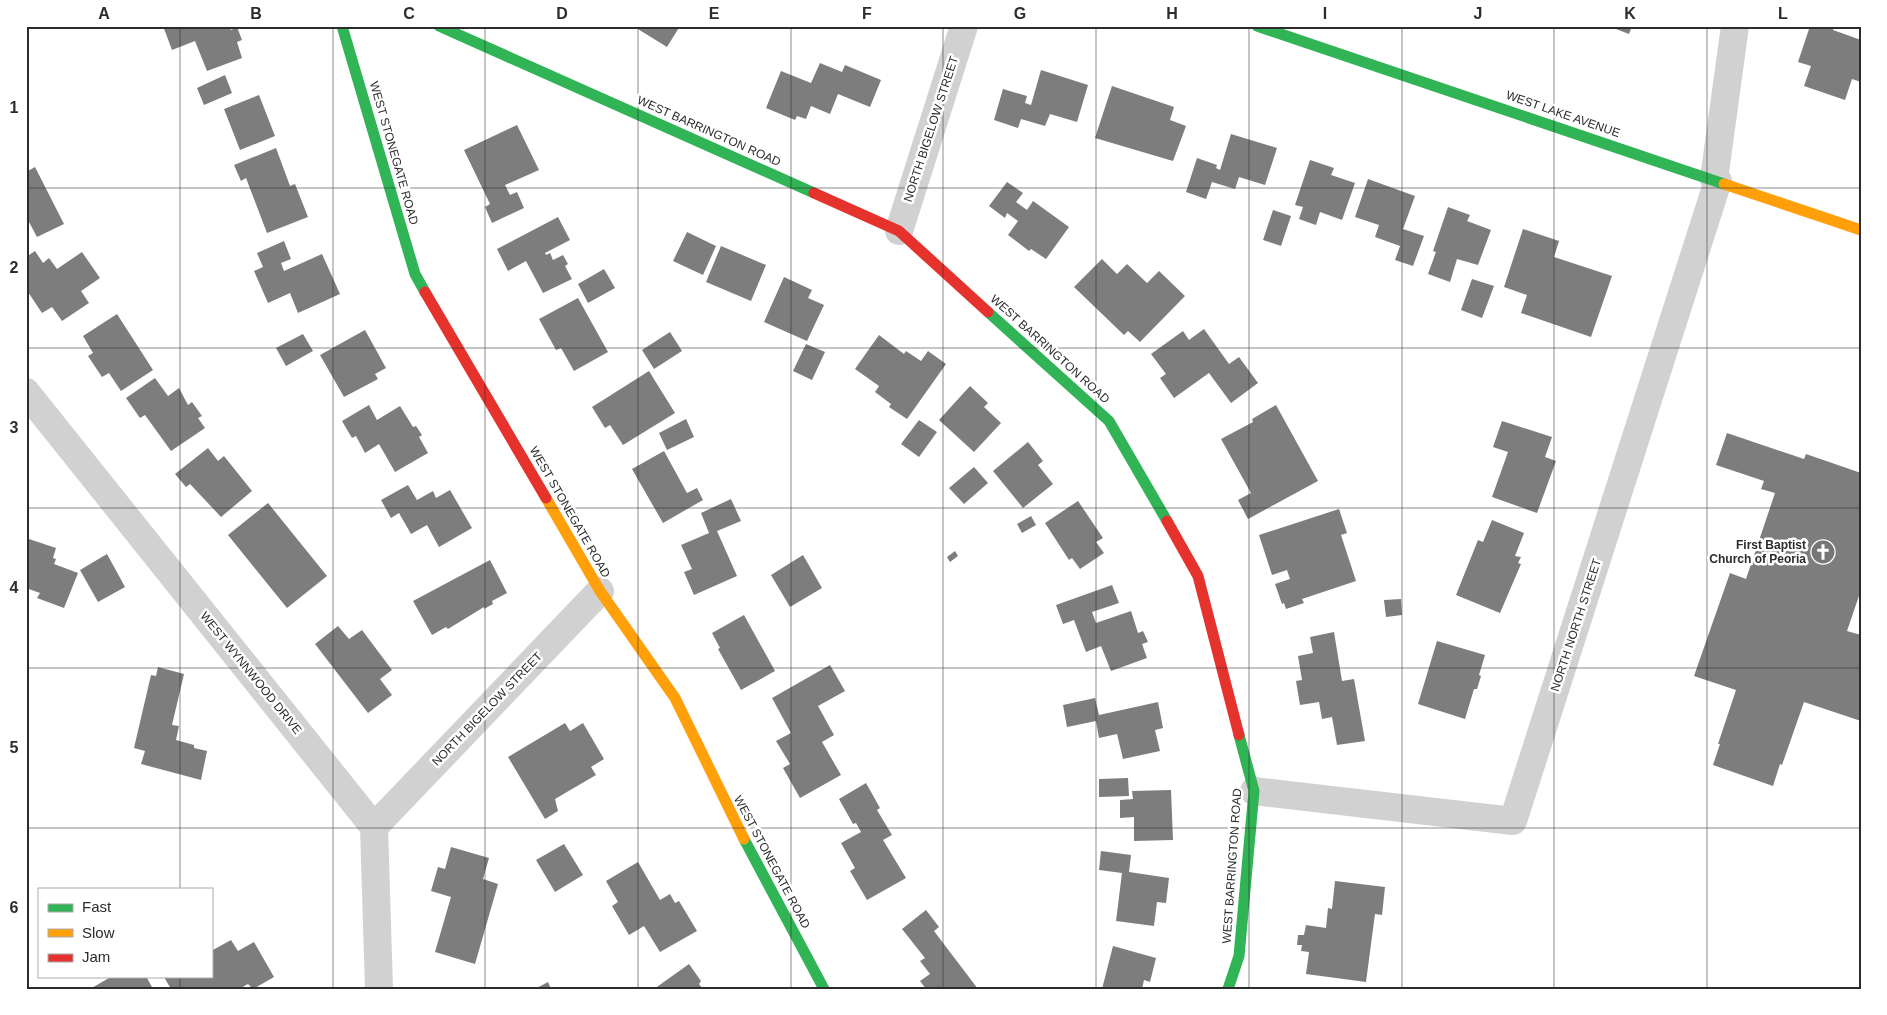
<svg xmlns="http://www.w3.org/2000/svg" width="1887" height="1015" viewBox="0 0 1887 1015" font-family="Helvetica,sans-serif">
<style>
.building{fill:#7d7d7d}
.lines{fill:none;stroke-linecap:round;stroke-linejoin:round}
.street{stroke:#d1d1d1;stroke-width:28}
.fast{stroke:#30b455;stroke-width:11}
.slow{stroke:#ff9f0a;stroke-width:11}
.jam{stroke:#e5322d;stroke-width:11}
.grid{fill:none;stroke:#2c2c2c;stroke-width:1;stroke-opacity:0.55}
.labels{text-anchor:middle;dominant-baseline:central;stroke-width:5;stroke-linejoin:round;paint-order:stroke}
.street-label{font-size:12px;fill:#2c2c2c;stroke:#fff}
.poi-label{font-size:12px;font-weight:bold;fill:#2c2c2c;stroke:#fff;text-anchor:end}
.neatline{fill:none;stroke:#2c2c2c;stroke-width:2}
.grid-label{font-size:16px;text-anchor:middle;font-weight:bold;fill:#2c2c2c}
</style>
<rect width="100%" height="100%" fill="#fff"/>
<path class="building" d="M163 26H229L231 30 237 27 242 40 237 42 242 58 207 71 195 41 172 50Z
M633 26H680L667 47Z
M1608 26H1632L1629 34Z
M1810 26H1835L1833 30 1861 40 1859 46 1861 47V82L1852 79 1845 100 1804 86 1811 66 1798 62Z
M820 63 842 72 845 65 881 80 870 107 838 94 830 114 811 106 806 119 797 116 795 120 766 108 781 71 811 83Z
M1041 70 1088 85 1077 122 1050 114 1045 126 1021 119 1018 128 994 120 1003 89 1027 96 1025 103 1031 105Z
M225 75 232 93 204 105 197 88Z
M1112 86 1174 107 1170 120 1186 126 1173 161 1095 138Z
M259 95 275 136 240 150 224 109Z
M517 125 539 170 505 185 510 195 517 192 524 208 492 223 485 207 490 204 464 150Z
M1231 134 1277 148 1265 185 1239 177 1235 189 1212 182 1206 199 1186 192 1197 158 1217 165 1216 168 1220 170Z
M276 148 290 186 295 184 308 217 267 233 246 178 241 181 234 165Z
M1310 160 1334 168 1331 175 1355 183 1342 220 1320 212 1316 225 1299 219 1303 207 1295 205Z
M35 167 64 224 37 237 29 222 26 223V172Z
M1368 179 1415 196 1403 229 1424 236 1413 266 1395 260 1400 246 1375 237 1379 225 1355 217Z
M1007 182 1023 193 1016 202 1027 210 1033 201 1069 227 1046 259 1031 249 1029 251 1008 235 1018 221 1007 213 1005 218 989 206Z
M1448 207 1470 215 1467 221 1491 230 1478 265 1457 259 1450 282 1428 274 1436 252 1433 251Z
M1273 210 1291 216 1281 246 1263 240Z
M558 217 570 240 545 253 546 255 550 253 553 260 563 255 568 264 565 266 572 279 543 293 526 261 508 271 497 249Z
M1523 229 1559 241 1554 257 1612 276 1591 337 1521 313 1527 295 1504 287Z
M687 232 716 246 703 275 673 261Z
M284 241 291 259 281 263 284 271 322 254 340 294 298 313 290 293 268 303 254 271 263 267 257 253Z
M721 246 766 265 751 301 706 282Z
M35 251 43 263 49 258 57 269 82 252 100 278 81 291 89 303 62 321 52 307 42 313 26 289V257Z
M1102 259 1117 274 1127 264 1147 283 1159 271 1185 296 1140 342 1128 331 1124 335 1074 287Z
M604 269 615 288 588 303 578 284Z
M784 277 812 290 808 298 824 305 807 341 764 322Z
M1472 279 1494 286 1482 318 1461 310Z
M578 298 608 352 574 371 561 348 556 350 539 319Z
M117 314 153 370 121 391 109 373 102 377 88 356 93 353 83 336Z
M1204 329 1229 364 1239 357 1258 383 1231 403 1209 373 1174 398 1160 378 1166 374 1151 354 1183 331 1189 340Z
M365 330 386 368 375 374 378 379 344 397 320 355Z
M670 332 682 351 654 369 642 350Z
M303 334 313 351 286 366 276 348Z
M879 335 904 354 906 351 921 361 928 351 946 364 907 419 889 407 891 404 875 392 879 386 855 369Z
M806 344 825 352 812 380 793 371Z
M649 371 675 413 623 445 610 425 605 428 592 407Z
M155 378 168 396 179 388 188 405 192 402 202 416 198 418 205 428 171 451 145 415 140 418 126 398Z
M970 386 988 403 984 407 1001 423 974 452 939 420Z
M369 405 377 420 400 406 413 427 416 426 422 435 419 437 428 453 395 472 379 444 365 453 356 436 352 438 342 421Z
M1276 405 1318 481 1248 519 1238 500 1251 493 1221 439 1253 422 1252 419Z
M686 419 694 437 667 450 659 433Z
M919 420 937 432 919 457 901 444Z
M1502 421 1552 437 1545 457 1556 461 1537 513 1492 497 1508 452 1493 447Z
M1727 433 1804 459 1806 454 1861 473V590L1847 631 1861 635V721L1804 702 1782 765 1780 764 1773 786 1713 765 1720 744H1718L1736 690 1694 676 1730 573 1746 579 1775 493 1761 489 1764 481 1716 465Z
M1028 442 1043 461 1038 465 1053 484 1023 508 993 471Z
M208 448 218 461 224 456 252 491 221 517 190 484 186 487 175 474Z
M664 451 687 493 697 488 703 500 663 523 632 469Z
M974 467 988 483 964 504 949 488Z
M408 485 417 500 433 491 436 498 450 490 472 528 439 547 427 525 411 534 399 513 391 518 381 500Z
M731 499 741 521 717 531 737 576 694 595 684 572 692 569 681 545 709 533 701 513Z
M1078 501 1103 538 1096 542 1104 553 1080 569 1072 558 1069 560 1045 523Z
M268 503 327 576 287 608 228 535Z
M1339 509 1347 533 1341 535 1356 581 1302 599 1304 603 1286 609 1284 603 1282 604 1275 584 1290 579 1287 570 1272 575 1259 535Z
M1031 516 1036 525 1022 533 1017 524Z
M1492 520 1524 533 1515 556 1521 557 1518 563 1521 564 1500 613 1456 595 1478 540 1483 542Z
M26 538 56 548 53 558 56 559 54 564 78 573 64 608 37 598 40 593 26 588Z
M955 551 958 556 950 562 947 557Z
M107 554 125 587 98 602 80 570Z
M803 555 822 588 790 607 771 575Z
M490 560 507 593 492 601 493 604 484 609V607L448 629 446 627 432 635 413 601Z
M1112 585 1119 603 1092 612 1096 623 1131 611 1138 633 1143 631 1148 642 1142 644 1147 658 1111 671 1101 646 1086 652 1074 620 1063 624 1056 605Z
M1401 599 1402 615 1386 617 1384 600Z
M744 615 775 671 741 690 718 649 720 648 712 633Z
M338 626 349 639 362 630 392 670 380 679 392 695 368 713 315 644Z
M1334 632 1342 681 1354 679 1365 741 1337 745 1332 717 1322 719 1319 702 1300 705 1296 681 1302 680 1298 656 1313 653 1310 637Z
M1437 641 1485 655 1479 675 1481 676 1477 689H1474L1465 719 1418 704Z
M830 665 845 691 818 706 834 735 822 742 841 775 800 798 783 768 790 764 776 741 791 733 772 698Z
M158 667 184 674 172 725 179 726 176 740 194 745V748L207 751 201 780 141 764 145 751 134 748 151 675 156 676Z
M1095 698 1099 715 1158 702 1163 728 1155 730 1160 751 1123 759 1117 734 1099 738 1096 721 1067 727 1063 705Z
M565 723 570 731 583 723 604 759 591 767 596 775 555 799 558 811 545 819 508 757Z
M1128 778 1129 796 1099 797V779Z
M866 783 880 808 877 810 892 835 883 840 906 878 867 900 850 871 855 868 841 843 861 832 856 823 853 824 839 799Z
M1171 790 1173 840 1134 841V817L1120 818V800L1133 799 1132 791Z
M564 844 583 875 555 892 536 860Z
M451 847 489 858 483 879 498 884 475 964 435 952 451 897 431 891 438 867 445 869Z
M1101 851 1131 855 1129 872 1169 878 1166 903 1157 902 1154 926 1116 921 1122 873 1099 870Z
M638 862 660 900 670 894 675 903 679 901 697 931 660 952 644 926 629 935 612 906 618 902 606 881Z
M1335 881 1385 887 1382 915 1375 914 1366 982 1306 974 1309 952 1301 951 1302 945H1297L1298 935H1304L1306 925 1326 928 1328 908 1332 909Z
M926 910 939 927 934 931 978 989H926L920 981 930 974 920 961 925 958 902 929Z
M231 940 238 951 254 942 274 977 253 989 248 984 239 989H171L164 977 166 976H211V951Z
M1113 946 1156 958 1150 982 1144 980 1142 989H1102Z
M689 964 701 981 699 984 703 989H654Z
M108 976H146L153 989H90L109 978Z
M548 982 551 989H535Z"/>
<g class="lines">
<path class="street" d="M1714 179 1735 26
M899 231 964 26
M26 392 374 827 379 989
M1254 791 1513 821 1718 181
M374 827 600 591"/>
<path class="fast" d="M342 26 415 274 425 292
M439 26 814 193
M1257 26 1724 184
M988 312 1109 421 1167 521
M744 839 824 989
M1228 989 1239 956 1254 791 1239 735"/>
<path class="slow" d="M1724 184 1861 230
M546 498 600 591 675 698 744 839"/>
<path class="jam" d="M814 193 899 231 988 312
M425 292 546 498
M1167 521 1198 576 1239 735"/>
</g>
<path class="grid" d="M180 26V889M333 26V989M485 26V989M638 26V989M791 26V989M943 26V989M1096 26V989M1249 26V989M1402 26V989M1554 26V989M1707 26V989M26 188H1861M26 348H1861M26 508H1861M26 668H1861M26 828H1861M180 976V989"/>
<defs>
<symbol id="church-disc" viewBox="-11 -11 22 22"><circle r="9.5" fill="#767676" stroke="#fff"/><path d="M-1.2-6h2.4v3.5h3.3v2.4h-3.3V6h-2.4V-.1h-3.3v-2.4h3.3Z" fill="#fff"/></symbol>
</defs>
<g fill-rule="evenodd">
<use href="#church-disc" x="1809" y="538" width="28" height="28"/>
</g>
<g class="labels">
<g class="street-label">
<text transform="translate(1563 114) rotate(19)">WEST LAKE AVENUE</text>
<text transform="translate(931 129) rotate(-72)">NORTH BIGELOW STREET</text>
<text transform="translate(709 131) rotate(24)">WEST BARRINGTON ROAD</text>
<text transform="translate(394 153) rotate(74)">WEST STONEGATE ROAD</text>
<text transform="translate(1050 349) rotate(42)">WEST BARRINGTON ROAD</text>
<text transform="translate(570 512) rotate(60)">WEST STONEGATE ROAD</text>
<text transform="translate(1576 625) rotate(-72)">NORTH NORTH STREET</text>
<text transform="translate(251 673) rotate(51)">WEST WYNNWOOD DRIVE</text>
<text transform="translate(487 709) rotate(-46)">NORTH BIGELOW STREET</text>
<text transform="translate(772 862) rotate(62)">WEST STONEGATE ROAD</text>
<text transform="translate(1232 866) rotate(-86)">WEST BARRINGTON ROAD</text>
</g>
<g class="poi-label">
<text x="1806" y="545">First Baptist<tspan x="1806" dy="14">Church of Peoria</tspan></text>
</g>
</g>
<rect width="1887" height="1015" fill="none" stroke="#ffffff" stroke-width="55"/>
<rect x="38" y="888" width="175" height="90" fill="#ffffff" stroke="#ababab"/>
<rect x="48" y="904" width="25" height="8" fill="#30b455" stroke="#ababab"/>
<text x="82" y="912" font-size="15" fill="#2c2c2c">Fast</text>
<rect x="48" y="929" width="25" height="8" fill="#ff9f0a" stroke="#ababab"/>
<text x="82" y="938" font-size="15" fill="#2c2c2c">Slow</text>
<rect x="48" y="954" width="25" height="8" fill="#e5322d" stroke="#ababab"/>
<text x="82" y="962" font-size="15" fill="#2c2c2c">Jam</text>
<rect x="28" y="28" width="1832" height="960" class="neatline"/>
<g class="grid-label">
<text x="104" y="19">A</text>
<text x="256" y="19">B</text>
<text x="409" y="19">C</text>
<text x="562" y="19">D</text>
<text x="714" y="19">E</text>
<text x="867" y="19">F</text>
<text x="1020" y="19">G</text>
<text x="1172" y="19">H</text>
<text x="1325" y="19">I</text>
<text x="1478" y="19">J</text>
<text x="1630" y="19">K</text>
<text x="1783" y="19">L</text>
<text x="14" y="113">1</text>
<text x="14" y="273">2</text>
<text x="14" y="433">3</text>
<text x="14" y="593">4</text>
<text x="14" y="753">5</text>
<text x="14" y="913">6</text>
</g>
</svg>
